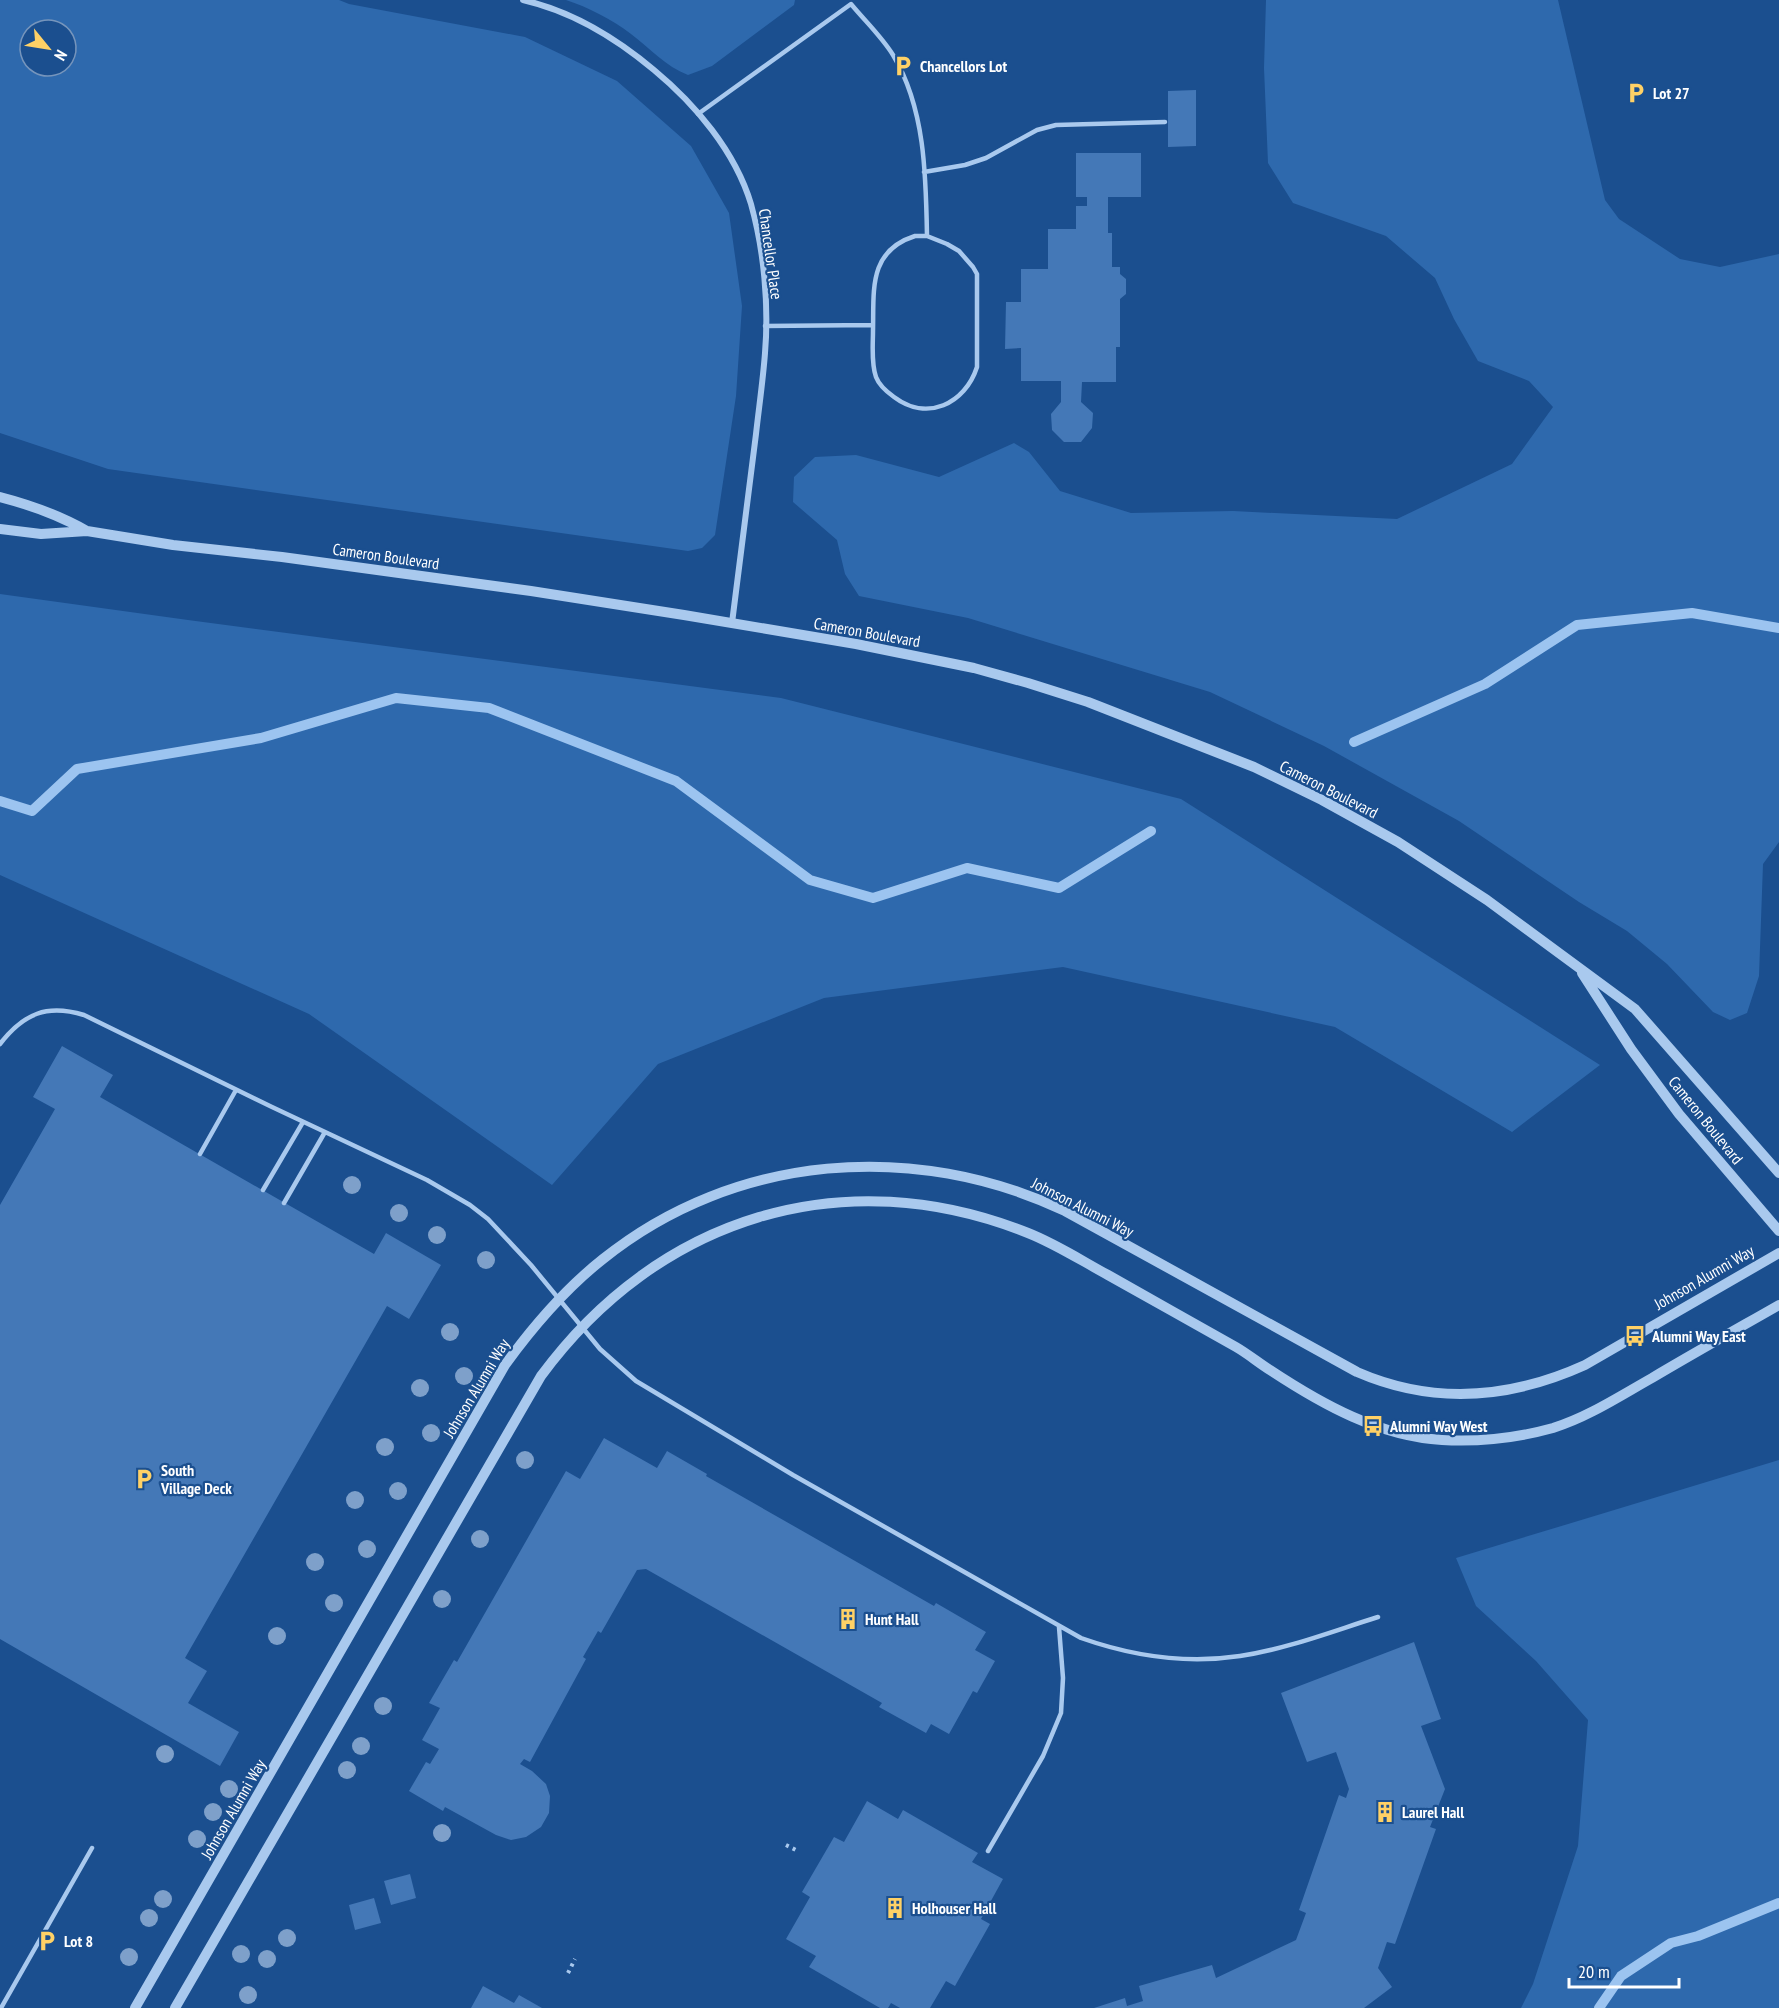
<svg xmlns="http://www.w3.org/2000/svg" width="1779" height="2008" viewBox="0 0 1779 2008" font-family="'PT Sans Narrow',sans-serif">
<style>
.green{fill:#2e69ad;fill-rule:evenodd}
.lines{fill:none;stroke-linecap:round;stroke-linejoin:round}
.stream{stroke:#9cc4f0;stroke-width:10}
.building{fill:#4478b7}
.path{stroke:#a9c9ee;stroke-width:4;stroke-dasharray:3 4.5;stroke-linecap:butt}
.service{stroke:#a9c9ee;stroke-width:4.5}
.minor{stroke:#a9c9ee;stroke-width:6}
.tertiary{stroke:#a9c9ee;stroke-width:10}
.tree{fill:#7ea0ca}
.labels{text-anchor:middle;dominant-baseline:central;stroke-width:4.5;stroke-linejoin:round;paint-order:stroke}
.poi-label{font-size:16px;font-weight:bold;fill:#fff;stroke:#1b4f8f;text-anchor:start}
.street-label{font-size:16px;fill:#fff;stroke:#1b4f8f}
</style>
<rect width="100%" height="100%" fill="#1b4f8f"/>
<path class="green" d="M0 0H339L349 4 525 37 617 81 691 146 729 213 742 306 736 396 715 535 702 548 688 551 108 469 0 433ZM30 30H66V66H30Z
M566 0H795L794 5 712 66 688 75C665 66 651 49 631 34 613 20 588 7 566 0Z
M1266 0H1558L1605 200 1619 219 1680 259 1720 267 1779 254V842L1763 864 1759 976 1747 1013 1730 1020 1713 1012 1667 964 1627 931 1579 902 1459 821 1324 746 1210 692 968 618 859 596 845 574 837 540 793 502 794 477 815 457 856 455 939 477 1014 443 1029 452 1060 491 1131 513 1233 511 1397 519 1512 464 1553 407 1529 381 1478 361 1454 319 1435 278 1386 236 1293 203 1268 163 1264 68Z
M0 594 188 620 781 698 1181 799 1600 1065 1512 1132 1335 1027 1063 967 824 998 658 1064 552 1185 309 1014 0 875Z
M1779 1460V2008H1521L1533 1984 1578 1846 1588 1720 1536 1661 1476 1606 1456 1558Z"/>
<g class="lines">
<path class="stream" d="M1354 742 1485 684 1577 625 1692 613 1779 628
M0 801 32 811 77 769 261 738 396 698 489 708 676 781 810 880 873 898 967 868 1059 888 1151 831
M1599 2008 1621 1976 1671 1943 1698 1936 1779 1903"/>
</g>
<path class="building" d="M1196 90V146L1168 147V91Z
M1076 153H1141V197H1108V233H1112V267H1120V274L1126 279V294L1120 299V347H1116V382H1082L1081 402 1093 413 1092 428 1081 442H1064L1052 430 1051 414 1061 402V381H1021V348L1005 349 1006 302H1021V269H1048V229H1076V206H1087V197H1076Z
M62 1046 113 1075 100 1097 374 1254 386 1233 441 1265 409 1319 387 1306 185 1658 207 1671 188 1703 239 1732 220 1766 0 1639V1205L55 1109 33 1097Z
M604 1438 657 1468 667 1451 707 1474 706 1476 934 1606 936 1603 986 1632 975 1650 995 1661 977 1693 973 1691 949 1734 931 1724 926 1733 879 1707 882 1703 646 1569 637 1570 601 1633 598 1631 583 1657 586 1659 530 1762 524 1759 520 1764 532 1771 546 1784 550 1796 549 1813 541 1827 526 1837 511 1840 496 1835 445 1807 443 1811 409 1791 426 1762 430 1764 439 1749 422 1740 440 1708 429 1703 454 1660 457 1662 566 1471 580 1479Z
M1414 1642 1441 1719 1421 1726 1445 1789 1430 1827 1436 1829 1395 1944 1387 1942 1378 1968 1392 1987 1364 2008H1094L1125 1998 1127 2006 1143 2001 1139 1986 1212 1965 1216 1978 1296 1940 1306 1913 1299 1910 1339 1795 1346 1798 1349 1789 1336 1752 1307 1762 1281 1693Z
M867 1801 898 1819 903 1810 978 1853 972 1862 1003 1879 981 1919 990 1924 955 1986 946 1981 930 2008H900L891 2003 888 2008H880L809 1967 816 1956 786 1939 810 1897 802 1892 834 1837 844 1842Z
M410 1874 416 1898 391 1905 384 1881Z
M374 1898 381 1923 355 1930 349 1905Z
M483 1986 514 2003 519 1995 542 2008H471Z"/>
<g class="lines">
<path class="path" d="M786 1845 796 1850
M568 1973 575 1959"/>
<path class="service" d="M698 114 851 4C865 21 882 37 893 55 925 108 926 175 927 236
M924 172 965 165 986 158 1037 130 1056 125 1165 122
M915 236H927L947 244 959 251 973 267 977 274V367C965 404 927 422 894 397 887 392 879 385 876 377 871 363 873 345 873 331 874 290 868 251 915 236Z
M765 326 873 325
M0 1044C24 1013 47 1004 84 1015L272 1107 427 1180 470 1205 488 1219 531 1265 600 1349 636 1381 793 1475 1081 1638C1132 1656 1187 1664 1240 1656 1287 1649 1333 1631 1378 1617
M200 1154 236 1090
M263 1190 303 1122
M284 1203 325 1132
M988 1851 1043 1756 1061 1713 1063 1678 1059 1627
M1 2008 92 1848"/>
<path class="minor" d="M523 0C571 11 616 38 654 70 695 104 735 151 751 204 764 250 769 305 765 353 763 380 759 407 756 434 748 497 740 560 732 623"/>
<path class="tertiary" d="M0 497C31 505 59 515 87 531
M0 529 41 534 87 531 173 545 282 557 531 591 684 615 856 644 974 668 1028 683 1088 702 1254 767 1322 800 1398 842 1487 900 1635 1009 1779 1173
M1582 973 1631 1049 1679 1114 1779 1231
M135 2008 505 1365C534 1325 565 1289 603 1259 735 1153 915 1140 1065 1211L1357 1372C1433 1405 1510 1399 1585 1365L1779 1253
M175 2008 541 1376C658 1217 843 1159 1028 1233 1056 1244 1082 1261 1108 1275 1151 1299 1193 1323 1236 1347 1248 1354 1259 1363 1270 1370 1323 1405 1379 1436 1442 1440 1479 1442 1517 1438 1553 1428 1588 1417 1620 1396 1652 1378 1694 1353 1737 1329 1779 1305"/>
</g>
<g class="tree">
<circle cx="352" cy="1185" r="9"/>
<circle cx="399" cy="1213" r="9"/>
<circle cx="437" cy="1235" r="9"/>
<circle cx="486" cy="1260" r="9"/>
<circle cx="450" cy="1332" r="9"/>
<circle cx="464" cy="1376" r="9"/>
<circle cx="420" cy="1388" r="9"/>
<circle cx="431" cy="1433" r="9"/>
<circle cx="385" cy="1447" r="9"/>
<circle cx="525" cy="1460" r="9"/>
<circle cx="398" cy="1491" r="9"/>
<circle cx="355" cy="1500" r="9"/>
<circle cx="480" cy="1539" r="9"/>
<circle cx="367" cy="1549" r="9"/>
<circle cx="315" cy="1562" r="9"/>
<circle cx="442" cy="1599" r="9"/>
<circle cx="334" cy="1603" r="9"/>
<circle cx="277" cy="1636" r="9"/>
<circle cx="383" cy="1706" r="9"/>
<circle cx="361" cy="1746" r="9"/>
<circle cx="165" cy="1754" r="9"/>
<circle cx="347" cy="1770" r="9"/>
<circle cx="229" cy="1789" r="9"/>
<circle cx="213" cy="1812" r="9"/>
<circle cx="442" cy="1833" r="9"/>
<circle cx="197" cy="1839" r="9"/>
<circle cx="163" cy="1899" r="9"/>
<circle cx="149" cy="1918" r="9"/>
<circle cx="287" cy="1938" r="9"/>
<circle cx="241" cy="1954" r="9"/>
<circle cx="129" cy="1957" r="9"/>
<circle cx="267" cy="1959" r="9"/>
<circle cx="248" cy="1995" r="9"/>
</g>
<defs>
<symbol id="parking-bare" viewBox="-9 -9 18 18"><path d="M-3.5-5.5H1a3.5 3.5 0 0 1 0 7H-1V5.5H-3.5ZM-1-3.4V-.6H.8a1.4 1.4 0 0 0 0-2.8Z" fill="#ffd166" stroke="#1b4f8f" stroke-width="2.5" paint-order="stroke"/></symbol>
<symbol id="bus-bare" viewBox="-9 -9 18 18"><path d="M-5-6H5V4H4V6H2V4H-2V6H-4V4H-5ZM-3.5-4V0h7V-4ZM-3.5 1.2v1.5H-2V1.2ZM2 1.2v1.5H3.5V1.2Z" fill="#ffd166" stroke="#1b4f8f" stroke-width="2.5" paint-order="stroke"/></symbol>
<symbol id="building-bare" viewBox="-9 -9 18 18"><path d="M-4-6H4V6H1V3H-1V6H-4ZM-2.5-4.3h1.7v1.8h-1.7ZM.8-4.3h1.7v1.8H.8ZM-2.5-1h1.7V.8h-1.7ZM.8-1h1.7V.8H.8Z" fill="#ffd166" stroke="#1b4f8f" stroke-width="2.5" paint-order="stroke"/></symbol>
</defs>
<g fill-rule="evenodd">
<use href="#parking-bare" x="888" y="51" width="30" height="30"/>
<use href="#parking-bare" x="1621" y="78" width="30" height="30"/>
<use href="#bus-bare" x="1620" y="1321" width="30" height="30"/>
<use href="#bus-bare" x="1358" y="1411" width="30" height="30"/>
<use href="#parking-bare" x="129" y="1464" width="30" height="30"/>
<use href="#building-bare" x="833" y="1604" width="30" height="30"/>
<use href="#building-bare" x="1370" y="1797" width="30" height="30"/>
<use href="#building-bare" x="880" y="1893" width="30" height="30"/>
<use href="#parking-bare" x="32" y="1926" width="30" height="30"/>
</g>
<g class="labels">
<g class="poi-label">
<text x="920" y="66">Chancellors Lot</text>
<text x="1653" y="93">Lot 27</text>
<text x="1652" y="1336">Alumni Way East</text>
<text x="1390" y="1426">Alumni Way West</text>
<text x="161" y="1470">South<tspan x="161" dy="18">Village Deck</tspan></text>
<text x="865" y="1619">Hunt Hall</text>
<text x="1402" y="1812">Laurel Hall</text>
<text x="912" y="1908">Holhouser Hall</text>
<text x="64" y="1941">Lot 8</text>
</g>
<g class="street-label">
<text transform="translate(771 254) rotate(82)">Chancellor Place</text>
<text transform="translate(386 556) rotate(8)">Cameron Boulevard</text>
<text transform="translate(867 632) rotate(10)">Cameron Boulevard</text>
<text transform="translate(1329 789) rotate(27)">Cameron Boulevard</text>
<text transform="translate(1706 1120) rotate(51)">Cameron Boulevard</text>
<text transform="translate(1083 1207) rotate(27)">Johnson Alumni Way</text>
<text transform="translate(1704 1277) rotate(-30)">Johnson Alumni Way</text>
<text transform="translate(476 1388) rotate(-59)">Johnson Alumni Way</text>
<text transform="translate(233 1809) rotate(-60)">Johnson Alumni Way</text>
</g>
</g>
<g transform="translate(48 48) rotate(120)"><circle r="28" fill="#1b4f8f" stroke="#7695bc" stroke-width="1.5"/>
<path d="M0-4.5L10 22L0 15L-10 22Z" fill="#ffd166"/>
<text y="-9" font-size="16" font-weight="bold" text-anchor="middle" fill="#ffffff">N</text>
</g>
<path d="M1569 1978v9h110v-9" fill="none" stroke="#ffffff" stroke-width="3"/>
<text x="1578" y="1978" font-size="18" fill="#ffffff" stroke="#1b4f8f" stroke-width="4.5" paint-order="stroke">20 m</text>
</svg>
